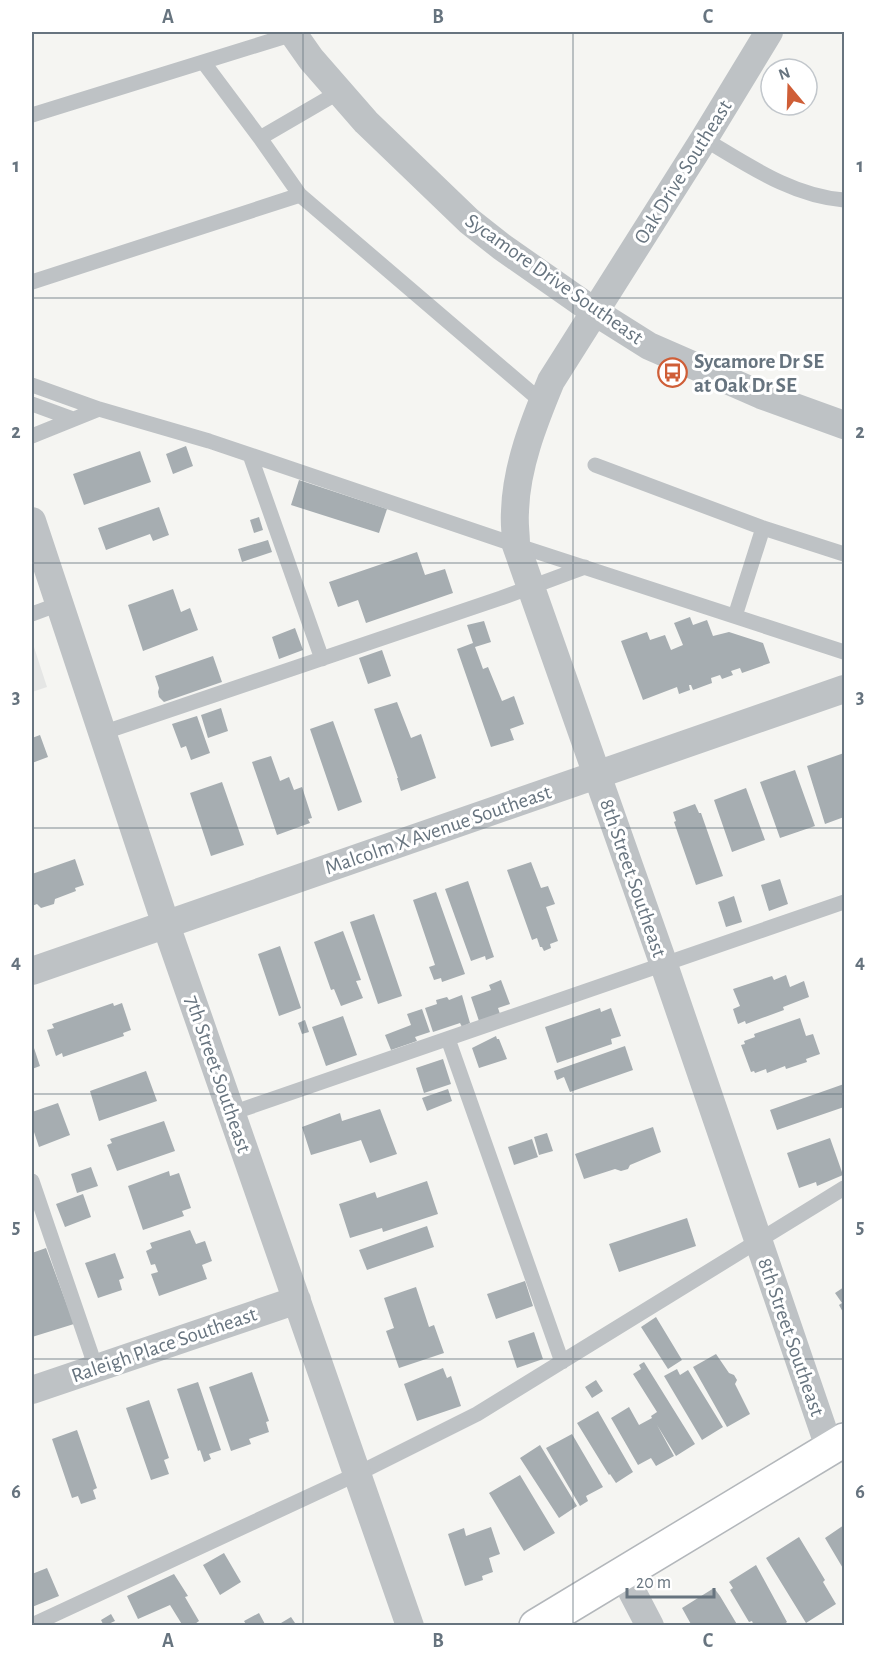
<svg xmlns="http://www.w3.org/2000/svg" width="876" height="1657" viewBox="0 0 876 1657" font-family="'Alegreya Sans',sans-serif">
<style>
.built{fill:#e5e6e5}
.building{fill:#a6adb1}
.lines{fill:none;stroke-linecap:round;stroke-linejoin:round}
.secondary-casing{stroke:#b3b7bb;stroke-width:36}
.service{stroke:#bec2c5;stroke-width:15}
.minor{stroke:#bec2c5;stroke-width:28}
.secondary{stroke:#fff;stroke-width:33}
.grid{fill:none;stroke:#67747f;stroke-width:1.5;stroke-opacity:0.55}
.labels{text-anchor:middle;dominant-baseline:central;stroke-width:6;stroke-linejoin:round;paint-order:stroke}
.street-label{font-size:21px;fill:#67747f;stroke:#fff}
.poi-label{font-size:21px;font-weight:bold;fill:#67747f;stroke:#fff;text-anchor:start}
.neatline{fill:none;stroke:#67747f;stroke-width:2}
.grid-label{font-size:20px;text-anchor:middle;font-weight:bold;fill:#67747f}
</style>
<rect width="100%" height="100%" fill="#f5f5f2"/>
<path class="built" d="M32 641 47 687 32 692Z"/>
<path class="building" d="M186 446 193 466 173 474 166 454Z
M140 451 151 482 84 505 73 474Z
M299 480 387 509 379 533 291 505Z
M159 507 169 535 153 541 150 534 106 550 98 528Z
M259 517 263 530 254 533 250 520Z
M268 540 272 552 242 562 238 549Z
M417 552 425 575 445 569 453 593 366 623 358 600 338 607 329 582Z
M173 589 181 612 190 608 198 630 143 651 128 605Z
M690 617 693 625 707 620 713 636 729 632 763 643 770 663 742 673 740 668 731 671 733 675 722 679 720 675 711 678 712 683 693 690 691 685H689L690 690 679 694 677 687 643 700 621 641 647 632 650 640 665 635 671 650 683 645 674 623Z
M484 621 491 642 475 647 483 669 488 667 502 701 514 696 524 724 510 729 514 740 491 747 457 649 473 643 467 625Z
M295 628 303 650 279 659 272 637Z
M382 650 391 676 368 684 359 658Z
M213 656 222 682 164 702 159 697 158 692 159 688 155 676Z
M397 702 411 738 421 734 436 778 401 791 397 778H398L374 709Z
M221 708 228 731 208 738 201 715Z
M197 716 210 753 191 760 186 746 181 748 172 724Z
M333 721 362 802 338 811 310 729Z
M40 735 48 757 32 763V738Z
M844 753V817L825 824 807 766Z
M271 756 280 781 289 777 294 790 302 787 312 818 308 819 310 823 277 835 252 762Z
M795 770 815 826 780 838 760 782Z
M222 782 244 845 211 856 190 793Z
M746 788 765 840 732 852 714 800Z
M695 804 699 813H701L723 876 696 885 674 822 676 821 673 812Z
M75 859 84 885 75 888 76 891 55 899 54 904 41 908 37 904 32 906V874Z
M531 862 541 888 548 886 555 904 546 907 558 941 550 944 551 948 544 951 542 947H540L537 938 532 940 507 870Z
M780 879 788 904 769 911 761 885Z
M468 881 494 957 486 960 485 956 471 961 445 889Z
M436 892 465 974 442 982 441 978 434 980 429 967 435 965 413 900Z
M734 896 742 922 726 927 718 902Z
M374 914 402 996 378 1004 350 922Z
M343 931 361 980 356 981 363 998 341 1006 334 989 331 990 314 942Z
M280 946 301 1008 279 1016 258 954Z
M786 975 790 987 804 981 809 997 783 1007 784 1010 746 1024 745 1021 738 1024 733 1009 740 1006 733 989 772 976 774 980Z
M501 980 510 1004 498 1008 500 1014 479 1021 471 997 491 990 489 985Z
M462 995 470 1023 462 1027 460 1023 433 1032 425 1008 437 1004 436 1000 447 997 449 1000Z
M113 1003 114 1006 122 1003 131 1030 123 1033 124 1036 63 1057 62 1053 56 1056 47 1030 54 1028 52 1024Z
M600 1008 601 1012 611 1008 621 1036 611 1039 612 1044 557 1063 545 1027Z
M422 1009 430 1032 415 1037 417 1041 391 1050 385 1035 411 1025 407 1014Z
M343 1016 357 1055 326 1066 312 1027Z
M800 1018 806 1036 813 1034 820 1054 806 1059 807 1062 786 1069 785 1066 767 1073 766 1069 755 1073 754 1071 751 1072 741 1045 745 1044 744 1041 755 1037 754 1034Z
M305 1020 309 1032 302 1034 298 1023Z
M496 1036 497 1039H499L507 1059 479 1068 472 1048Z
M32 1042 40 1066 32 1069Z
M625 1046 633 1070 570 1092 564 1077 557 1080 554 1071Z
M443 1059 451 1084 424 1093 416 1068Z
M146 1071 157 1101 99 1121 90 1091Z
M844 1084V1107L777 1130 770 1110Z
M448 1089 452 1101 427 1111 422 1098Z
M58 1103 70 1135 39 1147 32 1126V1112Z
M380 1109 397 1154 370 1163 361 1140 311 1155 302 1127 340 1113 342 1121Z
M164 1121 175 1151 117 1171 107 1145 112 1143 110 1139Z
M653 1127 661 1152 630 1165 628 1169 621 1171 615 1169 584 1179 575 1154Z
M547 1133 553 1151 539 1155 534 1137Z
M830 1138 843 1175 817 1186 816 1182 799 1188 787 1153Z
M532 1139 538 1157 514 1165 508 1147Z
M91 1167 98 1186 77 1193 71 1174Z
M169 1171 170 1176 179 1173 191 1208 182 1211 184 1216 143 1230 128 1186Z
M427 1181 438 1214 383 1232 382 1228 350 1238 339 1204 375 1192 377 1198Z
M83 1194 91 1217 65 1227 56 1204Z
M687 1218 696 1246 619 1272 609 1244Z
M427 1226 434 1247 367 1270 359 1250Z
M190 1230 196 1244 205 1241 212 1261 202 1265 207 1279 159 1296 151 1274 158 1272 155 1264 151 1265 146 1251 152 1248 150 1243Z
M46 1248 74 1324 32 1337V1289L34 1288 32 1282V1253Z
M115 1253 124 1278 119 1280 122 1290 98 1298 85 1263Z
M525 1281 533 1306 496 1319 487 1294Z
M416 1287 429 1327 434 1325 444 1353 399 1368 386 1331 394 1328 384 1298Z
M844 1287V1314L839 1305 842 1303 835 1293Z
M656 1317 682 1360 668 1369 641 1327Z
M534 1332 543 1359 517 1368 508 1341Z
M716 1354 729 1373 734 1375 737 1380 735 1384 750 1414 727 1427 693 1367Z
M644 1362 695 1444 676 1456 657 1425 674 1456 656 1466 651 1458 638 1465 611 1418 629 1407 639 1425 652 1418 651 1416 657 1412 633 1374 641 1369 639 1365Z
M443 1368 447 1378 451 1376 461 1406 417 1421 404 1384Z
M677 1369 680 1375 688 1370 723 1427 702 1440 664 1376Z
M252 1372 269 1421 266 1422 269 1432 249 1439 251 1444 231 1451 209 1387Z
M596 1380 603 1391 592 1398 585 1387Z
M198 1382 221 1450 209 1454 211 1459 204 1462 200 1450 198 1451 177 1389Z
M149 1400 169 1458 164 1460 169 1474 151 1480 126 1408Z
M598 1411 633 1472 616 1483 610 1474 609 1475 577 1423Z
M77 1430 97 1488 93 1490 96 1499 81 1504 78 1496 72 1498 52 1439Z
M572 1434 603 1487 586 1496 588 1501 580 1506 546 1448Z
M540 1445 577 1506 559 1518 520 1458Z
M520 1475 555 1533 524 1551 489 1493Z
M844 1525V1570L825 1538Z
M491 1527 500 1554 489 1558 493 1572 482 1576 483 1580 465 1586 448 1534 464 1528 466 1536Z
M799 1537 825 1580 823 1582 836 1604 806 1623 766 1558Z
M224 1553 241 1582 220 1595 203 1565Z
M756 1565 787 1622 782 1626H754L752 1621 749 1622 730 1590 733 1588 729 1582Z
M47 1568 59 1596 32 1607V1574Z
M174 1574 188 1596 185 1597 199 1621 192 1626H183L170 1605 138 1619 127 1596Z
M714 1588 720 1596 738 1626H692L682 1608Z
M259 1613 266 1626H247L244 1621Z
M111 1614 115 1621 104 1626 101 1620Z
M291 1617 297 1626H276Z"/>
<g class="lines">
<defs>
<path id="secondary" d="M536 1626 844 1440"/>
</defs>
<use href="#secondary" class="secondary-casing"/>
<path class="service" d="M32 115 293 34
M260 138 339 92
M704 139C748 165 792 196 844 200
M300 195 542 402
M32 282 300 195 260 138 204 63
M32 385 99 409
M32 404 73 419
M32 436 99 409 209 441 516 545 844 652
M250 455 322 659
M595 465 763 528 844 554
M32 614 59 604
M735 616 763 528
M102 733 501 598 585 567
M448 1039 562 1362
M232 1113 844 902
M32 1181 96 1368
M32 1625 357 1474 477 1414 844 1188"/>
<path class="minor" d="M292 32 311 59 366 122 469 221 502 247 595 312 649 346 761 395 844 425
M769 32 704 139 551 381C534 422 516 467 515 512 514 523 516 534 516 545L664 965 830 1450
M32 521 166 925 410 1626
M32 971 844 689
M32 1390 297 1300
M623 1574 650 1626"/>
<use href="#secondary" class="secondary"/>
</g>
<path class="grid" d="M303 32V1626M573 32V1626M32 298H844M32 563H844M32 828H844M32 1094H844M32 1359H844"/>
<defs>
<symbol id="bus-ring" viewBox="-11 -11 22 22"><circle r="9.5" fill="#fff" stroke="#cf5e37" stroke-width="1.5"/><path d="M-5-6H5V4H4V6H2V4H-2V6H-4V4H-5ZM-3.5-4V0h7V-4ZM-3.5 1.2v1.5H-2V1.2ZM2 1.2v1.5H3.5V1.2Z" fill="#cf5e37"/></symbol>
</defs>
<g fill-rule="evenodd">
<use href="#bus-ring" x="656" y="356" width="33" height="33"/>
</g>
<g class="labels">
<g class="street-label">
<text transform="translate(683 172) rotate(-58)">Oak Drive Southeast</text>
<text transform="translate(554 279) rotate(35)">Sycamore Drive Southeast</text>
<text transform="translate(438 830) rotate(-19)">Malcolm X Avenue Southeast</text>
<text transform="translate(633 878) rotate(71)">8th Street Southeast</text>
<text transform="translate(218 1074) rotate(71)">7th Street Southeast</text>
<text transform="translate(791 1337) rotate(71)">8th Street Southeast</text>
<text transform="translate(164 1345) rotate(-19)">Raleigh Place Southeast</text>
</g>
<g class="poi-label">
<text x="694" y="361">Sycamore Dr SE<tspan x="694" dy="24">at Oak Dr SE</tspan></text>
</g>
</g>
<rect width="876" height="1657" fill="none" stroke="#ffffff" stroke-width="66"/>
<g transform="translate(789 87) rotate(341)"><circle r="28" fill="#ffffff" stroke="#c2c7cc" stroke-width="1.5"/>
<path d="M0-4.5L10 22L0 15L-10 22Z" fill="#cf5e37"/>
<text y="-9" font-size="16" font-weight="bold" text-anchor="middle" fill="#67747f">N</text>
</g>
<path d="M627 1588v9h87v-9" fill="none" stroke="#67747f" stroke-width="3"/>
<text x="636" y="1588" font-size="18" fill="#67747f" stroke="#ffffff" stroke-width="4.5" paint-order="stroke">20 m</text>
<rect x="33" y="33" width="810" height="1591" class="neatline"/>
<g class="grid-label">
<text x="168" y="23">A</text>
<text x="438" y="23">B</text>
<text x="708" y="23">C</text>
<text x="16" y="172">1</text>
<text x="860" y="172">1</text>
<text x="16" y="438">2</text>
<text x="860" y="438">2</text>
<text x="16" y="703">3</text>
<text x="860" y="703">3</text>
<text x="16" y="968">4</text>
<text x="860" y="968">4</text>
<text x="16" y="1233">5</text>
<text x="860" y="1233">5</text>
<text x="16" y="1498">6</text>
<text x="860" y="1498">6</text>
<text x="168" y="1647">A</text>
<text x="438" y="1647">B</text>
<text x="708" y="1647">C</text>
</g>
</svg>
